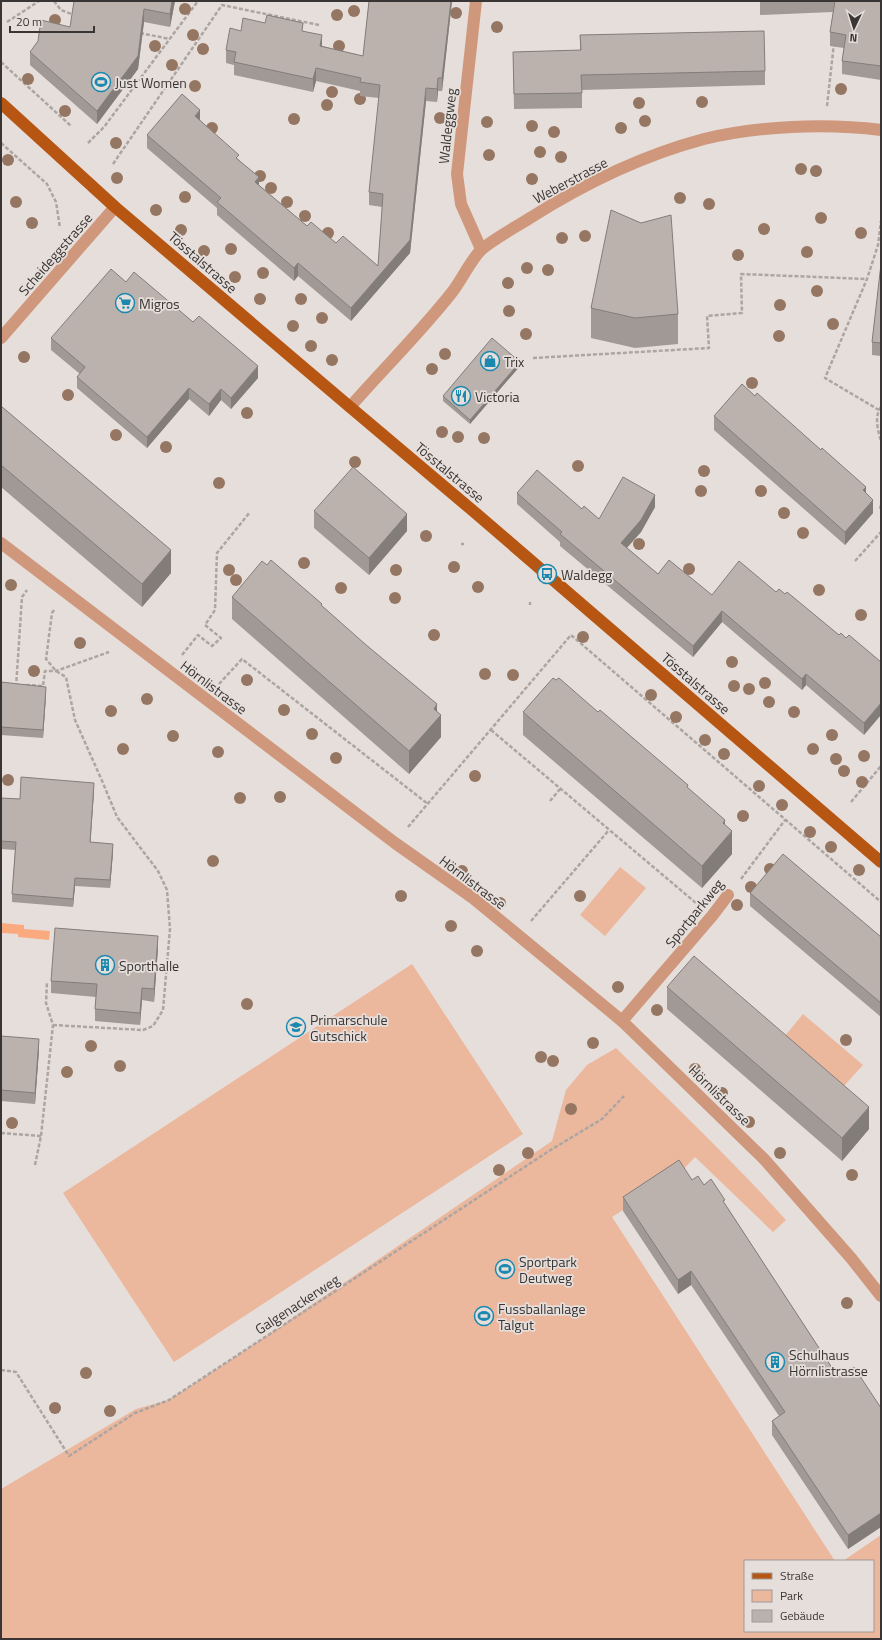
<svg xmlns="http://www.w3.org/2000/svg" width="882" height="1640" viewBox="0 0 882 1640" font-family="'Titillium Web',sans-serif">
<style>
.green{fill:#ebb79d}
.water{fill:#fbaa80}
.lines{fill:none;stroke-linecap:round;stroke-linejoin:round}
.path{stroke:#aca5a2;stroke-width:2.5;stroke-dasharray:4 2;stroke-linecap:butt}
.lane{stroke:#cf987c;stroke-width:12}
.street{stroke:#cf987c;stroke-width:12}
.primary{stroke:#b75512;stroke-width:12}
.tree{fill:#957662}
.wall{fill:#a19996}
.shaded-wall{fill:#837d7a}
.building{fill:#bbb2ae;stroke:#837d7a}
.labels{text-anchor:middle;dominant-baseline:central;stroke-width:3.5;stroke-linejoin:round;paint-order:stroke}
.poi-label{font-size:14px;fill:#383534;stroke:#e6deda;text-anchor:start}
.street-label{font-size:14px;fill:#383534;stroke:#e6deda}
</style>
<rect width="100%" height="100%" fill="#e6deda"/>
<path class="green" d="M620 867 646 888 605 936 580 915Z
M412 964 523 1134 174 1362 63 1193Z
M803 1014 863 1065 843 1087 784 1037Z
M616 1048C674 1105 732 1160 786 1220L773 1232 695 1157 679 1174 612 1217 835 1561H745V1631H873V1561H843L881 1535V1639H1V1489L136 1409 169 1400 241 1353 552 1141 566 1090 587 1065Z"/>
<path class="water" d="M1 923 24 925V929L50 931 49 940 18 937V934L1 933Z"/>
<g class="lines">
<path class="path" d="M54 1 61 10 74 15
M7 22 39 1
M140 33 170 39
M1 62 71 126
M827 106 834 43
M1 143 47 184 56 202 60 228
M88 143 104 127 198 1
M113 164 222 5 319 25
M533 358 709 348 707 316 742 313 741 274 867 279
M881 407C874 416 878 431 881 441
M879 410 825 378 867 279 878 245 881 221
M881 505 880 509 881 511
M461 544H464
M855 561 881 532
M530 602V605
M182 655 198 635 212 646 221 638 205 625 215 610 217 553 250 512
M219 684 242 659 428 804
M26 685 43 686 45 671H56L109 652
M16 687 22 597 27 590
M491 730 696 903
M550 801 560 789
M851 802 881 766
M408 827 571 635 881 902
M741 879 785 820
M531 921 609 830
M53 1025 143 1030 153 1026 163 1010 170 929 167 890 158 871 117 817 103 783 75 720 66 677 56 671 46 659 52 613 54 610
M1 1133 41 1136
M35 1165 41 1136 53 1025 46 1003 47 982
M1 1370 16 1372 69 1456 135 1413 169 1400 549 1151 602 1119 624 1096"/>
<path class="lane" d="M622 1021 712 916 728 895"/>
<path class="street" d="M476 1 457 174 461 204 481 249
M1 338 115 207
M350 407C384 368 421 332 453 291 462 279 472 258 482 249 495 238 516 227 530 218 582 185 644 155 704 139 758 126 825 123 881 130
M1 543 395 843 473 898 622 1021 764 1159 851 1258 881 1296"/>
<path class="primary" d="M1 103 115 207 350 407 472 510 881 862"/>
</g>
<g class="tree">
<circle cx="185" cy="9" r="6"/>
<circle cx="354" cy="11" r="6"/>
<circle cx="456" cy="13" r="6"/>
<circle cx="337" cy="15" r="6"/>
<circle cx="55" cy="20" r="6"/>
<circle cx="497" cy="27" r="6"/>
<circle cx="193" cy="35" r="6"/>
<circle cx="155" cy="46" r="6"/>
<circle cx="339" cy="46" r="6"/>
<circle cx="203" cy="49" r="6"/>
<circle cx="172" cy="65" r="6"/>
<circle cx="28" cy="79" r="6"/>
<circle cx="195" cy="86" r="6"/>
<circle cx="841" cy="89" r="6"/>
<circle cx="332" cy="92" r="6"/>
<circle cx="360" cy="99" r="6"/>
<circle cx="702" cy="102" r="6"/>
<circle cx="639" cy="103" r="6"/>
<circle cx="327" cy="105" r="6"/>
<circle cx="65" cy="111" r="6"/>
<circle cx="440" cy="118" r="6"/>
<circle cx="294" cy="119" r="6"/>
<circle cx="645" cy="121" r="6"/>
<circle cx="487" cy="122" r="6"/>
<circle cx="532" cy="126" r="6"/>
<circle cx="212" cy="128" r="6"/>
<circle cx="621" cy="128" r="6"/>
<circle cx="554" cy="132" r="6"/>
<circle cx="116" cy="143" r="6"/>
<circle cx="540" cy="152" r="6"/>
<circle cx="489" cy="155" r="6"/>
<circle cx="561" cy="157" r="6"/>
<circle cx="8" cy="160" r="6"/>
<circle cx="801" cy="169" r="6"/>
<circle cx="816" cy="171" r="6"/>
<circle cx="260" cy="176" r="6"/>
<circle cx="117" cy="178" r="6"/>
<circle cx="532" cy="179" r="6"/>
<circle cx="271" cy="188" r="6"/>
<circle cx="185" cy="197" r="6"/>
<circle cx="680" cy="198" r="6"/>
<circle cx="16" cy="202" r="6"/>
<circle cx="287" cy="202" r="6"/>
<circle cx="709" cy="204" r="6"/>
<circle cx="156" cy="210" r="6"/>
<circle cx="305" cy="216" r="6"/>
<circle cx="821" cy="218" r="6"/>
<circle cx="32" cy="223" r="6"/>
<circle cx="764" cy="229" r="6"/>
<circle cx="181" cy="230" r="6"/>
<circle cx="328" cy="233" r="6"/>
<circle cx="861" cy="233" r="6"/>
<circle cx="585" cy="236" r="6"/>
<circle cx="562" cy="238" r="6"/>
<circle cx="231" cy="249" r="6"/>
<circle cx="204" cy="251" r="6"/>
<circle cx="807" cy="252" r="6"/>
<circle cx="738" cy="255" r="6"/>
<circle cx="527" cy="268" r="6"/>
<circle cx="548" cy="270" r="6"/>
<circle cx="263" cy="273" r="6"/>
<circle cx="235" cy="277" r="6"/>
<circle cx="508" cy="283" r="6"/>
<circle cx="817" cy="291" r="6"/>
<circle cx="260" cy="299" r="6"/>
<circle cx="301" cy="299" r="6"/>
<circle cx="780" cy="305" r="6"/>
<circle cx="509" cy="311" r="6"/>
<circle cx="322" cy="318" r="6"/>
<circle cx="833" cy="324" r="6"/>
<circle cx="293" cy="326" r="6"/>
<circle cx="526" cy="334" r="6"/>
<circle cx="779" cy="336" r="6"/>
<circle cx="311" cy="346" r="6"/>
<circle cx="445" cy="354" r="6"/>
<circle cx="24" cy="357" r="6"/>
<circle cx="332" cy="360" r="6"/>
<circle cx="432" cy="369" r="6"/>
<circle cx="752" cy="383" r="6"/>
<circle cx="68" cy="395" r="6"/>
<circle cx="247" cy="413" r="6"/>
<circle cx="442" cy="432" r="6"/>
<circle cx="116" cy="435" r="6"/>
<circle cx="458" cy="437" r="6"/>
<circle cx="484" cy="438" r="6"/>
<circle cx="166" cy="447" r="6"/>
<circle cx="355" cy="462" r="6"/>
<circle cx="578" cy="466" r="6"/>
<circle cx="704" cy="471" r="6"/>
<circle cx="219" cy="483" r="6"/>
<circle cx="701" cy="491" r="6"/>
<circle cx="761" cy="491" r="6"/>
<circle cx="784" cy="513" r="6"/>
<circle cx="803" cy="533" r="6"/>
<circle cx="426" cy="536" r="6"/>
<circle cx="639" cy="544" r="6"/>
<circle cx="304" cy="563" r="6"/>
<circle cx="454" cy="567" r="6"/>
<circle cx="689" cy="569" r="6"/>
<circle cx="229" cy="570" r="6"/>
<circle cx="396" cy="570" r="6"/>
<circle cx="236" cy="580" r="6"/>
<circle cx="11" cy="585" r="6"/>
<circle cx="478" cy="587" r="6"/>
<circle cx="341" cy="588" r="6"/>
<circle cx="819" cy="590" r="6"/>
<circle cx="395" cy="598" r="6"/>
<circle cx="861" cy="615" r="6"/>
<circle cx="434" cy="635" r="6"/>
<circle cx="583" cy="637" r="6"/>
<circle cx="80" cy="643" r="6"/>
<circle cx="732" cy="662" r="6"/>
<circle cx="34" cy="671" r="6"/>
<circle cx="485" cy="674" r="6"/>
<circle cx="513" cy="675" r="6"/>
<circle cx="247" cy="680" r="6"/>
<circle cx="765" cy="683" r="6"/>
<circle cx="734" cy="686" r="6"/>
<circle cx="749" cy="689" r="6"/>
<circle cx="651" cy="695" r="6"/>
<circle cx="147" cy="699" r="6"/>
<circle cx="769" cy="702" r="6"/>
<circle cx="284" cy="710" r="6"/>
<circle cx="111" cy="711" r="6"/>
<circle cx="794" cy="712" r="6"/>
<circle cx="676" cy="717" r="6"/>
<circle cx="312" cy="734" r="6"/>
<circle cx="832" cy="735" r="6"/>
<circle cx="173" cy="736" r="6"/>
<circle cx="705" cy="740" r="6"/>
<circle cx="123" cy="749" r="6"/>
<circle cx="813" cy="749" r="6"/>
<circle cx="218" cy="752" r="6"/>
<circle cx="724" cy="754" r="6"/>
<circle cx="864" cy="756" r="6"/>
<circle cx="336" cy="758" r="6"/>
<circle cx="836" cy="759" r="6"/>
<circle cx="844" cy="771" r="6"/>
<circle cx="475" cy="776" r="6"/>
<circle cx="8" cy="780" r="6"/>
<circle cx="862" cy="782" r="6"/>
<circle cx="759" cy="786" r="6"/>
<circle cx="280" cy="797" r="6"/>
<circle cx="240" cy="798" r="6"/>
<circle cx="782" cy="805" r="6"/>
<circle cx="743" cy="816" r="6"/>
<circle cx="810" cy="832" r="6"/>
<circle cx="831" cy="847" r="6"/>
<circle cx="213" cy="861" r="6"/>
<circle cx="770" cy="869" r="6"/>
<circle cx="859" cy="870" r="6"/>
<circle cx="462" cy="871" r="6"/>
<circle cx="751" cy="887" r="6"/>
<circle cx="401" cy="896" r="6"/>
<circle cx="580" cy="896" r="6"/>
<circle cx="500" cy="903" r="6"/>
<circle cx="737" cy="905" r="6"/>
<circle cx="451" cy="926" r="6"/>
<circle cx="477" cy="951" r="6"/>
<circle cx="618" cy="987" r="6"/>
<circle cx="247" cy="1004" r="6"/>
<circle cx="657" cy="1010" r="6"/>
<circle cx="846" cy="1040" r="6"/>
<circle cx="593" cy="1043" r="6"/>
<circle cx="91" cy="1046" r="6"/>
<circle cx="541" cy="1057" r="6"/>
<circle cx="553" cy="1061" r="6"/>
<circle cx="120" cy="1066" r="6"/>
<circle cx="695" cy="1069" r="6"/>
<circle cx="67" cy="1072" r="6"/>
<circle cx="722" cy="1093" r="6"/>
<circle cx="571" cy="1109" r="6"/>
<circle cx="749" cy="1122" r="6"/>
<circle cx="12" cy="1123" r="6"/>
<circle cx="528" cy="1153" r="6"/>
<circle cx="780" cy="1153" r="6"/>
<circle cx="499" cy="1170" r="6"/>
<circle cx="852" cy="1175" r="6"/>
<circle cx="847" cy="1303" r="6"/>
<circle cx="86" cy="1373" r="6"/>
<circle cx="55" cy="1408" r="6"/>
<circle cx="110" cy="1411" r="6"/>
</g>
<path class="wall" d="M175 1 170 27 144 22 138 69 97 124 30 65V52L70 27Z
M369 1H452L442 91H438L437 102 426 101 410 253 351 321 298 276 294 281 217 215V208L147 148V135L200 120 239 160 259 185 307 226 378 266 382 207 369 205V192L379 98 360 96V91L316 81 313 92 234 75V65L226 63V50L241 31H303L322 46 363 56Z
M760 1H881V80L842 74V61L844 48 830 46V32L833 12 760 15Z
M580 35 765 71V85L582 90V108L514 109 513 52 580 50Z
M881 264V356L872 355V342Z
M126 282 258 378 231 409 221 400 209 416 189 399 147 448 77 388V377L80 374 51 350V338Z
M591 308 678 314V344L635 348 591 338Z
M520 366 470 424 443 401V396Z
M1 406 171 573 142 607 1 487Z
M714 416 866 493 873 513 845 545 714 430Z
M517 493 582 509 599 519 655 507 641 532 627 548 658 574 712 595 776 592 785 594 839 635 846 638 881 662 864 735 806 685 802 690 722 622 693 657 560 546V542L517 504Z
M314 511 407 531 369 575 314 528Z
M267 565 322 606 437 712 441 737 409 774 232 619V597Z
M1 682 46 695 43 738 1 735Z
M523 712 688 788 725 825 732 854 702 888 523 735Z
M94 791 90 842 113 852 110 888 75 886 73 907 12 902V894L15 850 1 849V798L20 799Z
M750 893 881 937V1017L750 906Z
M158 948 154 1002 142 1000 140 1025 95 1021V1009L96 997 51 993V981Z
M667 987 869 1129 842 1161 667 1009Z
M1 1036 39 1050 35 1104 1 1101Z
M692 1180 704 1185 725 1204 838 1377 881 1408V1527L848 1549 772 1435V1421L779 1416 691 1285 678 1294 623 1211V1197Z"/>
<path class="shaded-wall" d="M172 1H175L170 27V14Z
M451 1H452L442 91V78Z
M144 9V22L138 69 97 124V111Z
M322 35V48L320 46Z
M316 68V81L313 92V79Z
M438 78V91L437 102V89Z
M426 88V101L410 253 351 321V308L410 240Z
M200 110V123L195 116Z
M259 177V191L255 182Z
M298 263V276L294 281V268Z
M520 362V366L470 424V420Z
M258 366V378L231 409V398Z
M189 388V399L147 448V437Z
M221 389V400L209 416V404Z
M866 487V501L863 490Z
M655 495V507L641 532 621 554V543Z
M873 500V513L845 545V532Z
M407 514V531L369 575V558Z
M171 550V573L142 607V584Z
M722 611V622L693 657V646Z
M806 674V685L802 690V679Z
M46 687V695L43 738V730Z
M881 703V715L864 735V723Z
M437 704V719L441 715V737L409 774V751L434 709Z
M94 783V791L90 850V842Z
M725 820V839L732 831V854L702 888V866L723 823Z
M113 844V852L110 888V880Z
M75 878V886L73 907V899Z
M158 936V948L154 1002V989Z
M142 988V1000L140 1025V1013Z
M39 1039V1050L35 1104V1093Z
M869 1107V1129L842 1161V1138Z
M691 1271V1285L678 1294V1280Z
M881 1513V1527L848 1549V1535Z"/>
<path class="building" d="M74 1H172L170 14 144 9 138 56 97 111 30 52 38 41 41 20 70 27Z
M369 1H451L442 78H438L437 89 426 88 410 240 351 308 298 263 294 268 217 202 221 198 147 135 182 94 200 110 195 116 239 155 236 158 259 177 255 182 307 226 311 222 336 243 343 236 378 266 383 194 369 192 380 85 360 82 361 78 316 68 313 79 234 62 236 52 226 50 230 28 241 31 243 18 265 23 267 15 303 23 302 31 322 35 320 46 363 56Z
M835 1H881V66L842 61 846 35 830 32Z
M764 31 765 71 581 75 582 93 514 94 513 52 581 50 580 35Z
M611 210 641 223 671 215 678 314 635 318 591 308Z
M881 264V343L872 342Z
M111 269 126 282 134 272 193 322 199 316 258 366 231 398 221 389 209 404 189 388 147 437 77 377 85 367 51 338Z
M492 338 520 362 470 420 443 396Z
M742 384 755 396 757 393 821 450 822 448 866 487 863 490 873 500 845 532 714 416Z
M1 406 171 550 142 584 1 465Z
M353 467 407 514 369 558 314 511Z
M537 470 582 509 584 506 599 519 623 477 655 495 641 520 621 543 658 574 669 560 712 595 739 561 776 592 779 589 785 594 787 592 839 635 841 633 846 638 849 635 881 662V703L864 723 806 674 802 679 722 611 693 646 560 534 562 532 517 493Z
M271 560 322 604 321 605 365 644 437 704 434 709 441 715 409 751 232 597 262 561 267 565Z
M553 678 556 680 559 678 598 712 600 710 688 785 687 787 725 820 723 823 732 831 702 866 523 712Z
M1 682 46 687 43 730 1 727Z
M21 777 94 783 90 842 113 844 110 880 75 878 73 899 12 894 16 842 1 841V798L20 799Z
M783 854 881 937V1003L750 893Z
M55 928 158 936 154 989 142 988 140 1013 95 1009 97 984 51 981Z
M694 956 869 1107 842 1138 667 987Z
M1 1036 39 1039 35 1093 1 1090Z
M679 1160 692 1180 698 1176 704 1185 711 1179 725 1200 723 1201 838 1377 854 1367 881 1408V1513L848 1535 772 1421 785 1412 691 1271 678 1280 623 1197Z"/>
<defs>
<symbol id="stadium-ring" viewBox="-11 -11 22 22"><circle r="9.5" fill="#e6deda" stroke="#1b89af" stroke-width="1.5"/><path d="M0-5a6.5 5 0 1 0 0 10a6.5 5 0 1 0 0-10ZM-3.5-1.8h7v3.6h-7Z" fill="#1b89af"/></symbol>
<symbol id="supermarket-ring" viewBox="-11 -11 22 22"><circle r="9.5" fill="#e6deda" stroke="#1b89af" stroke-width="1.5"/><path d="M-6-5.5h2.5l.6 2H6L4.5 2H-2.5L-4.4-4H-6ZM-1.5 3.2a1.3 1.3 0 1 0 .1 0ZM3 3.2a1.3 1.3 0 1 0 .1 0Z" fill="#1b89af"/></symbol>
<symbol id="shop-ring" viewBox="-11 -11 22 22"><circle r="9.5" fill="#e6deda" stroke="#1b89af" stroke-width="1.5"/><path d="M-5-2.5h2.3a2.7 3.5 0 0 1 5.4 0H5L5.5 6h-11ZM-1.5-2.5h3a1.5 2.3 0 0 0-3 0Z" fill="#1b89af"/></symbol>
<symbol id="restaurant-ring" viewBox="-11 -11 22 22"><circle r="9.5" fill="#e6deda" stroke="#1b89af" stroke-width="1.5"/><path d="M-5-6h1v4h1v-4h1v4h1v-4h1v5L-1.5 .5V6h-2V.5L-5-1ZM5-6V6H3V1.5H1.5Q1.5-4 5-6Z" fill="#1b89af"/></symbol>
<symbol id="bus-ring" viewBox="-11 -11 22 22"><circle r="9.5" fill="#e6deda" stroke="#1b89af" stroke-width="1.5"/><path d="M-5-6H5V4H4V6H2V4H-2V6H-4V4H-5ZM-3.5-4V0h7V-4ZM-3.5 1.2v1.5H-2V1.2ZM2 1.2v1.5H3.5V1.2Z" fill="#1b89af"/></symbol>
<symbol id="building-ring" viewBox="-11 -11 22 22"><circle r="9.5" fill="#e6deda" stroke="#1b89af" stroke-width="1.5"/><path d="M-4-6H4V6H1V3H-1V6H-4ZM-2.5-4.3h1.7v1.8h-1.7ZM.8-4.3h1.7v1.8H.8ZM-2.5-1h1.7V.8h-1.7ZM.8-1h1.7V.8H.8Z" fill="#1b89af"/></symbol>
<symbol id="school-ring" viewBox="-11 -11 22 22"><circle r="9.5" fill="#e6deda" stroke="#1b89af" stroke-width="1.5"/><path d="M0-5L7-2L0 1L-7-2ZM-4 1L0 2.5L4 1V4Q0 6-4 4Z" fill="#1b89af"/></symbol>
</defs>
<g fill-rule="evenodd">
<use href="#stadium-ring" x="90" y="71" width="22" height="22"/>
<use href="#supermarket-ring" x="114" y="292" width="22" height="22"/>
<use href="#shop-ring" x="479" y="350" width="22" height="22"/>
<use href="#restaurant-ring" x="450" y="385" width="22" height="22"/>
<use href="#bus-ring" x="536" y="563" width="22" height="22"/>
<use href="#building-ring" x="94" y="954" width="22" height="22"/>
<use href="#school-ring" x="285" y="1016" width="22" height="22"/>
<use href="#stadium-ring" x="494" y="1258" width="22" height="22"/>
<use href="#stadium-ring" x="473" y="1305" width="22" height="22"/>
<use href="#building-ring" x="764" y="1351" width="22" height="22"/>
</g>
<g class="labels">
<g class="poi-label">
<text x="115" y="82">Just Women</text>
<text x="139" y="303">Migros</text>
<text x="504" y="361">Trix</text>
<text x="475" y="396">Victoria</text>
<text x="561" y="574">Waldegg</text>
<text x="119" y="965">Sporthalle</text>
<text x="310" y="1019">Primarschule<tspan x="310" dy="16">Gutschick</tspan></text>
<text x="519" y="1261">Sportpark<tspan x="519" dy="16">Deutweg</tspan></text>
<text x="498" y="1308">Fussballanlage<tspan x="498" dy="16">Talgut</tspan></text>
<text x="789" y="1354">Schulhaus<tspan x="789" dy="16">Hörnlistrasse</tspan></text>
</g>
<g class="street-label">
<text transform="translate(447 126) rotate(-84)">Waldeggweg</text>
<text transform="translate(570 180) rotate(-28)">Weberstrasse</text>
<text transform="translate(55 254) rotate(-49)">Scheideggstrasse</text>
<text transform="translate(203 262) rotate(41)">Tösstalstrasse</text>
<text transform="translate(450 472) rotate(40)">Tösstalstrasse</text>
<text transform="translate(696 683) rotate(41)">Tösstalstrasse</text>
<text transform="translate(214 687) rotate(37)">Hörnlistrasse</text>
<text transform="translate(473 882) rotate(37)">Hörnlistrasse</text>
<text transform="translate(694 913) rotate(-51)">Sportparkweg</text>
<text transform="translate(720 1095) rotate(44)">Hörnlistrasse</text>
<text transform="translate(297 1304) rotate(-33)">Galgenackerweg</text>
</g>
</g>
<rect width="882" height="1640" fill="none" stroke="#383534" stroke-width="4"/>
<rect x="744" y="1560" width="130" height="72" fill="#e6deda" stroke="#a09a98"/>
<rect x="752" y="1573" width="20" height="6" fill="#b75512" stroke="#a09a98"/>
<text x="780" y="1580" font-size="12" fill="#383534">Straße</text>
<rect x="752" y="1590" width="20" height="12" fill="#ebb79d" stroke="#a09a98"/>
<text x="780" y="1600" font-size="12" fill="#383534">Park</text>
<rect x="752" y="1610" width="20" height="12" fill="#bbb2ae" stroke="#a09a98"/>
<text x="780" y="1620" font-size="12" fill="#383534">Gebäude</text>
<g transform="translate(854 28) rotate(184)" stroke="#e6deda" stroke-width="3" paint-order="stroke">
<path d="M0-3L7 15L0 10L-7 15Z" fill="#383534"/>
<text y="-6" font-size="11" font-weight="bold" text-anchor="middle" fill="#383534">N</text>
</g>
<path d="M10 26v6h84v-6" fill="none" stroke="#383534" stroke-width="2"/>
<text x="16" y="26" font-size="12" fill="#383534" stroke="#e6deda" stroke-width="3" paint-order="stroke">20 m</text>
</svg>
